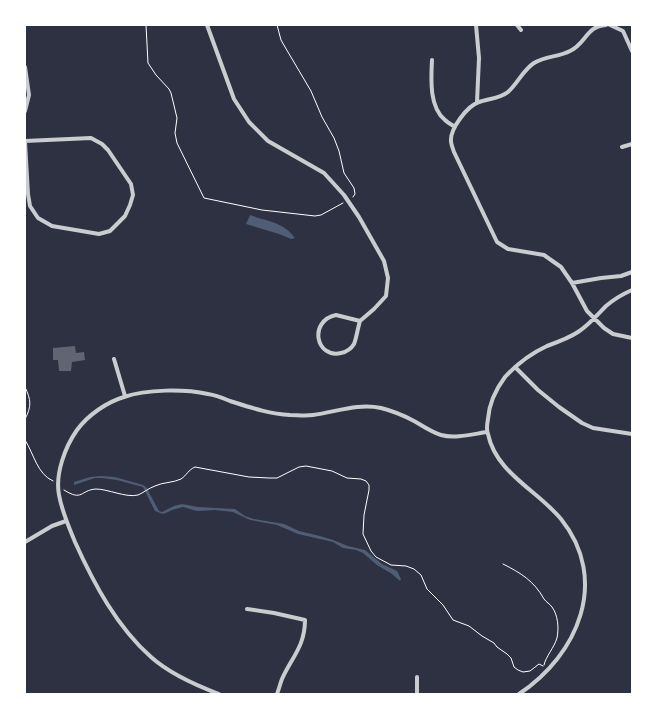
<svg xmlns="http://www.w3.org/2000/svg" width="657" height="719" viewBox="0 0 657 719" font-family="'Varela Round',sans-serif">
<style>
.water{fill:#4f5d75}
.building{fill:#626471}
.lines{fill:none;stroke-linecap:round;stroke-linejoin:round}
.path{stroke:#fff;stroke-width:1}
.minor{stroke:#caccd0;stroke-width:4}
</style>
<rect width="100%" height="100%" fill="#2d3142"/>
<path class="water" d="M250 215C266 221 284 222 295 238L291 239 279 234 246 224Z
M101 476 115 477 143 485 146 487 159 511 162 512 174 506 182 504 198 507 235 509 245 516 254 519 284 524 299 531 320 536 333 540 348 546 365 550 382 564 397 571 401 579 400 581 392 574 377 565 363 553 356 550 343 548 333 542 298 534 277 525 250 520 233 512 215 510 197 511 183 507 172 510 166 513 163 514 155 511 143 487 117 480 102 478H95L74 485V482L90 477Z"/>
<path class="building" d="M75 346 76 353 84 352 85 360 72 362 71 371H59L58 360H53V348Z"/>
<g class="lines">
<path class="path" d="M146 25 148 63 156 75 169 89 171 93 177 118 175 133 177 143 204 198 262 210 315 216 321 215 343 203
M277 25 281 40 285 47 311 91 322 117 334 138 339 151 344 173 354 188 355 194 353 197
M25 387C31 400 32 406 25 419
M25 440C34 454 37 474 53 481
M64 490C83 502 80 490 96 489 108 489 126 498 138 495 143 493 149 488 155 486 163 482 173 483 181 479 187 475 188 470 195 467L249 477 269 478H277L299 467 306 466 332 471 347 478 361 479 366 481 369 485V490L364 515 363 534 371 551 376 557 391 565 406 566 414 569 421 575 427 589 443 605 453 620 469 626 482 636 494 643 497 647 507 654 511 658 514 667 518 670 523 672 530 671 539 664 543 666
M503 564C521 573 534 581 544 599 546 602 550 604 552 607 558 615 559 628 557 638 554 648 546 656 544 665"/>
<path class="minor" d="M207 25 234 99 249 122 268 141 324 173 344 195 359 217 384 261 388 278 386 296 374 309 360 321
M476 25 479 58 477 102
M517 25 521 30
M606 25C586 26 586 44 570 51 559 57 545 56 534 63 523 70 518 83 508 92 501 98 488 99 479 102 467 106 450 129 451 141 451 144 453 149 454 152L497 242 508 249 544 255 561 267 572 283 587 311 604 328 613 334 632 338
M610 25 623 31 632 51
M432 60C431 79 429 107 445 120 448 123 452 125 455 127
M25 67 29 95 25 111
M25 141 91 138 102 144 108 150 131 184 133 195 130 205 125 216 110 231 99 234 52 226 38 218 30 206 28 194 25 142
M622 147 632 144
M572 283 601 278 621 276 632 272
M336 315 360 321C358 327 356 340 354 344 351 349 346 352 341 353 316 359 308 321 336 315Z
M114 359 125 396
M515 367 538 390 559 407 582 423 593 428 632 434
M25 542 52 526 66 521
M247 609 274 613 305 620C305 646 292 657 282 679 280 684 279 689 277 694
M219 694C195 685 170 674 151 657 117 627 94 584 75 542 69 527 62 512 59 495 55 474 65 447 77 430 88 415 107 402 124 397 146 389 185 389 208 394 215 395 223 398 230 401 249 407 269 414 290 415 297 415 305 416 313 415 336 412 358 403 381 408 393 411 403 415 414 421 423 426 431 432 441 435 455 439 473 434 487 432
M417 694V677
M519 694C578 655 610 580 561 519 537 490 496 473 488 434 486 429 487 424 488 419 489 405 496 389 505 377 516 365 532 353 547 346 558 342 569 338 578 332 589 325 597 315 606 306 613 300 623 294 632 290"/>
</g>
<rect width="657" height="719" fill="none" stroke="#ffffff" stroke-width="52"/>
</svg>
